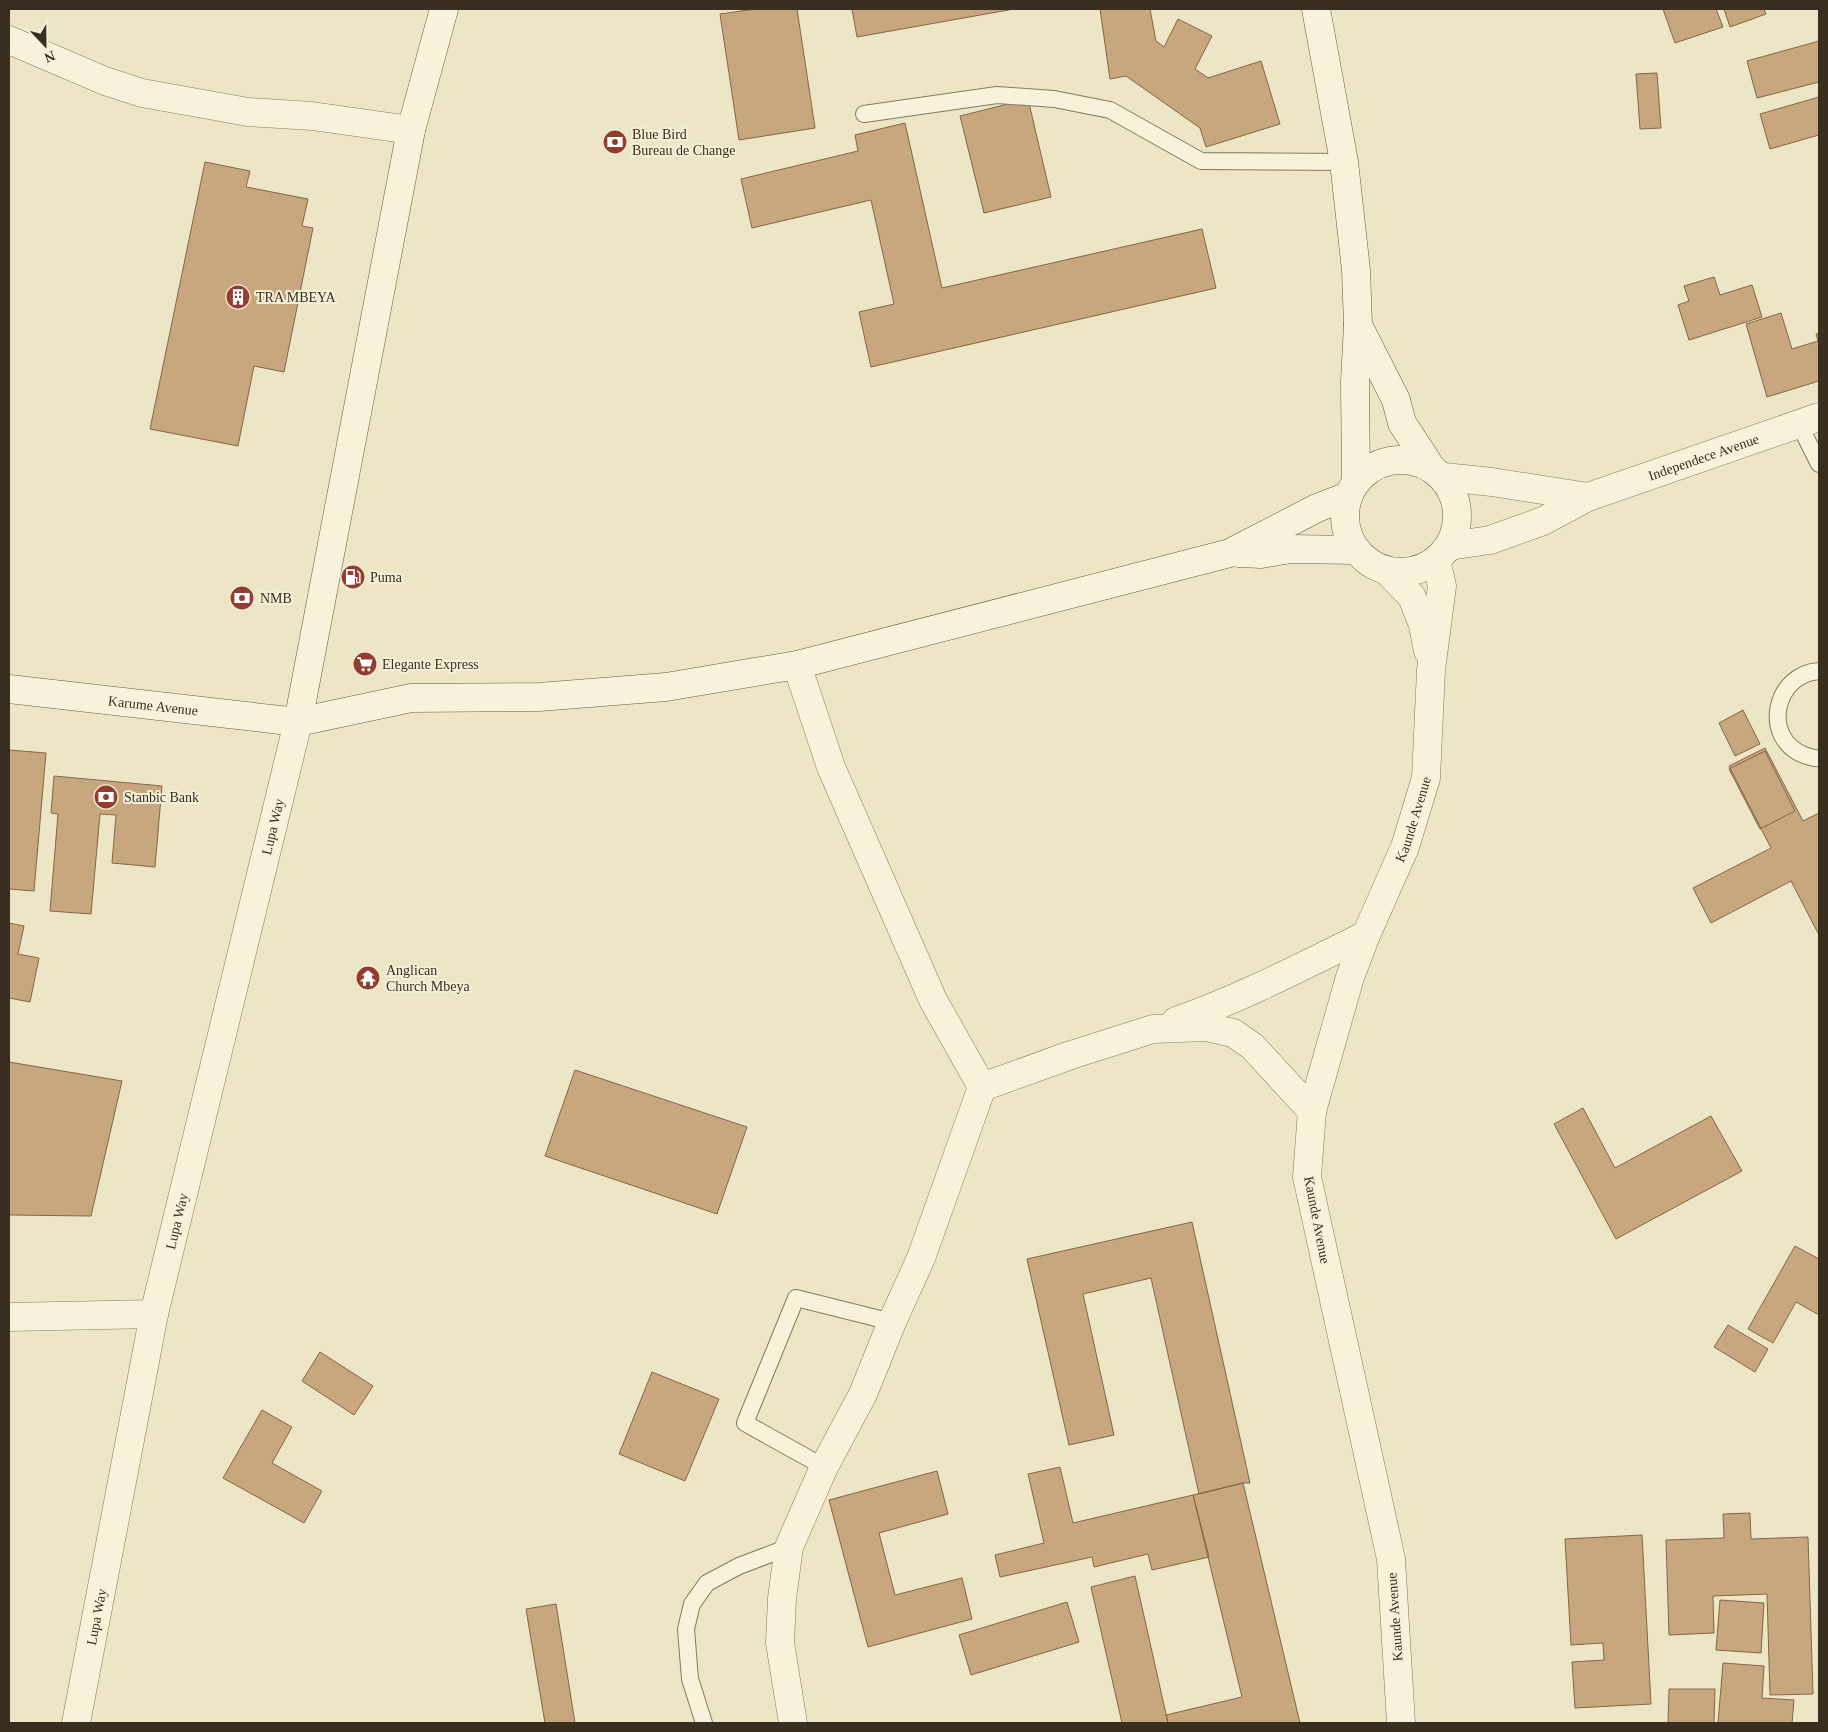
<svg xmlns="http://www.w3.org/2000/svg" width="1828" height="1732" viewBox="0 0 1828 1732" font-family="'Times New Roman',serif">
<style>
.building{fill:#c8a77f;stroke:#846644}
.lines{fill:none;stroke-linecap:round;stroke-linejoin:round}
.lane-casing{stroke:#87795d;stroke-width:18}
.street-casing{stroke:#87795d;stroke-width:29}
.secondary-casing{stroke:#695a40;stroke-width:29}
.lane{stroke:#f7f2da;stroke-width:16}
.street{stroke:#f7f2da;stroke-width:28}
.secondary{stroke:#f7f2da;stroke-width:28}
.labels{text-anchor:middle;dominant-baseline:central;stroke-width:4;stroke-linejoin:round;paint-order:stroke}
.poi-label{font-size:14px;fill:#382f20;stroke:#f4efd6;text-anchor:start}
.street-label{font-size:14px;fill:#382f20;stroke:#f4efd6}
</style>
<rect width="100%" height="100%" fill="#ece6c7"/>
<path class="building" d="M755 9H797L815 128 739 140 720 14Z
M852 9H1014L857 37Z
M1100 9H1150L1156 41 1164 47 1178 19 1212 36 1195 69 1208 78 1261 61 1280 124 1206 147 1200 128 1126 76 1110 79Z
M1663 9H1716L1723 27 1675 43Z
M1724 9H1764L1766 14 1730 27Z
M1819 41V82L1757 98 1747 61Z
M1657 73 1661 128 1640 129 1636 74Z
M1819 97V135L1770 149 1760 114Z
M1028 99 1051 197 984 213 960 116Z
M905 123 942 288 1202 229 1216 288 871 367 859 312 894 304 871 200 752 228 741 179 858 151 855 135Z
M205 162 250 171 246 187 308 199 302 226 313 228 284 372 254 366 238 446 150 429Z
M1714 277 1720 295 1752 285 1762 317 1689 340 1678 305 1689 301 1684 286Z
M1781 313 1792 349 1818 341 1816 334 1819 333V381L1767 397 1746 324Z
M1743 710 1760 744 1735 756 1719 723Z
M1765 748 1803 821 1819 813V935L1791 881 1711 923 1693 888 1771 848 1729 766Z
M9 750 46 753 34 891 9 889Z
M1765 751 1795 811 1760 829 1729 769Z
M54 776 162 786 155 867 112 863 116 815 100 814 91 914 50 911 58 814 51 813Z
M9 923 24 926 18 954 39 958 30 1002 9 998Z
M9 1062 122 1081 91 1216 9 1215Z
M575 1070 747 1127 717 1214 545 1156Z
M1583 1108 1615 1168 1711 1116 1742 1171 1616 1239 1554 1124Z
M1192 1222 1250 1483H1243L1199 1494 1151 1278 1083 1294 1114 1435 1069 1445 1027 1259Z
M1795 1246 1819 1259V1315L1796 1302 1773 1343 1748 1329Z
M1728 1325 1768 1349 1755 1372 1714 1347Z
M320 1352 373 1386 354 1415 302 1381Z
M652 1372 719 1399 685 1481 619 1454Z
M262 1410 292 1427 272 1463 322 1491 304 1523 223 1478Z
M1060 1467 1073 1523 1193 1495 1209 1557 1152 1570 1148 1554 1094 1567 1092 1557 1000 1577 995 1555 1044 1543 1028 1474Z
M937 1471 948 1514 879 1533 895 1595 962 1578 972 1619 868 1647 829 1500Z
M1243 1483 1300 1723H1168L1166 1715 1242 1697 1193 1495Z
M1750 1513 1751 1539 1808 1537 1813 1694 1770 1695 1767 1594 1713 1596 1714 1633 1669 1635 1666 1540 1724 1538 1723 1514Z
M1642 1535 1651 1704 1575 1708 1572 1662 1604 1660 1603 1643 1571 1645 1565 1539Z
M1135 1576 1168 1723H1122L1091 1587Z
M1720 1600 1764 1603 1761 1653 1716 1650Z
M1067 1602 1079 1642 971 1675 959 1635Z
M556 1604 575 1723H545L526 1609Z
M1723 1663 1764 1666 1762 1698 1794 1700 1792 1723H1718Z
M1669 1689H1715L1714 1723H1668Z"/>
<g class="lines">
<defs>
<path id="lane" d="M864 114 997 95 1054 99 1110 110 1201 161 1344 162
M1799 424 1819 464
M1819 671C1774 674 1761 738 1804 755 1810 757 1814 759 1819 758
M824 1467 745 1423 796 1298 892 1322
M704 1723 690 1679 686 1629 692 1604 707 1583 739 1566 789 1547"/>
<g id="street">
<path d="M9 40 105 81 142 93 248 112 312 116 411 130"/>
<path d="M1444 477 1492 482 1588 497"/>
<path id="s1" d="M1449 546 1490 540 1543 521 1588 497 1819 417"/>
<path d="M1387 571 1412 597 1423 625 1428 651"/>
<path d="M797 665 831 767 933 1000 982 1087"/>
<path d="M1176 1021C1242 998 1303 966 1366 935"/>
<path d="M9 1317 154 1314"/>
<path id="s2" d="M76 1723 154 1314 298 722"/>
<path d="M793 1723 780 1643 782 1598 789 1547 824 1467 863 1394 892 1322 921 1258 982 1087 1071 1055 1153 1029 1207 1027 1233 1033 1252 1046 1312 1111"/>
<path id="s3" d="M1401 1723 1391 1559 1307 1177 1312 1111 1350 977 1366 935 1405 847 1426 778 1431 670 1442 586 1436 560"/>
</g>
<g id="secondary">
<path d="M1316 9 1344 162 1356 270 1358 325 1355 382 1356 481"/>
<path d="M1358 325 1396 400 1402 423 1430 466"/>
<circle cx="1401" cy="516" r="56"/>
<path d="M1239 553 1261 554 1290 549 1356 550"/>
<path id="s4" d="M9 689 298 722 411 698 539 697 666 687 797 665 1230 553 1317 508 1348 496"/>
<path d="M298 722 411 130 444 9"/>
</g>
</defs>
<use href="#lane" class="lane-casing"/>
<use href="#street" class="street-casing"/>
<use href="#secondary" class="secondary-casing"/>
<use href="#lane" class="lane"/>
<use href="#street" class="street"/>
<use href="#secondary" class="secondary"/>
</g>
<defs>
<symbol id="bank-disc" viewBox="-11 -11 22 22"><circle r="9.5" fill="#923d30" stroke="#f4efd6"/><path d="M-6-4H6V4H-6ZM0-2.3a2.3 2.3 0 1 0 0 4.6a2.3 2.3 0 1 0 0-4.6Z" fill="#fff"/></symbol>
<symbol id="building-disc" viewBox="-11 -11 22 22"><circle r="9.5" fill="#923d30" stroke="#f4efd6"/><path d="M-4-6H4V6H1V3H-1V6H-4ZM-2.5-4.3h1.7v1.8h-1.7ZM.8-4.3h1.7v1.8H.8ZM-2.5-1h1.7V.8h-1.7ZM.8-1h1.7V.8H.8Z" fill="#fff"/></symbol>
<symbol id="fuel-disc" viewBox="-11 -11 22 22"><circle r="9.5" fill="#923d30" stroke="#f4efd6"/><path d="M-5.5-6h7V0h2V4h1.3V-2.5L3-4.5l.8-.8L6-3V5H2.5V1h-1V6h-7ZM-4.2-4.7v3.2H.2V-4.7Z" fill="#fff"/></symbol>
<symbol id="supermarket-disc" viewBox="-11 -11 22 22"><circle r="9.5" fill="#923d30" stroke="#f4efd6"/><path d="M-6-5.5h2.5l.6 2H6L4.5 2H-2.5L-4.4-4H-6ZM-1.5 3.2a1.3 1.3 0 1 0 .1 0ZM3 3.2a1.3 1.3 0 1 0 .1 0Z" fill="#fff"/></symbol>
<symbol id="temple-disc" viewBox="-11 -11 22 22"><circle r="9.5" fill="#923d30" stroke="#f4efd6"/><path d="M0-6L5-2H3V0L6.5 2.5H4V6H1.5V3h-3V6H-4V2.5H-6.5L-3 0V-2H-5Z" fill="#fff"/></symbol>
</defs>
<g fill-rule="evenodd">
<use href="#bank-disc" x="601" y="128" width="28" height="28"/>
<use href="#building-disc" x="224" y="283" width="28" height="28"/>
<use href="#fuel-disc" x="339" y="563" width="28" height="28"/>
<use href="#bank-disc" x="228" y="584" width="28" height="28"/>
<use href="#supermarket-disc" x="351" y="650" width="28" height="28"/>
<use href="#bank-disc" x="92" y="783" width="28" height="28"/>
<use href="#temple-disc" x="354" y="964" width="28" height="28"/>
</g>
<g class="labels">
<g class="poi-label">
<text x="632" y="134">Blue Bird<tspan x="632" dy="16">Bureau de Change</tspan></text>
<text x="256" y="297">TRA MBEYA</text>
<text x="370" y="577">Puma</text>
<text x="260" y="598">NMB</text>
<text x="382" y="664">Elegante Express</text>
<text x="124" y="797">Stanbic Bank</text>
<text x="386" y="970">Anglican<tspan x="386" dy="16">Church Mbeya</tspan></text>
</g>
<g class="street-label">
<text stroke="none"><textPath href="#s1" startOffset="271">Independece Avenue</textPath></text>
<text stroke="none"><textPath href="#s4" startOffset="145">Karume Avenue</textPath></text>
<text stroke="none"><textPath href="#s3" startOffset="931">Kaunde Avenue</textPath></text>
<text stroke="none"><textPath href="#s2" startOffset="918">Lupa Way</textPath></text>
<text stroke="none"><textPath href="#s2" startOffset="512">Lupa Way</textPath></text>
<text transform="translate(1317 1220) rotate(79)">Kaunde Avenue</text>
<text stroke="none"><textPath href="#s2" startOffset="108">Lupa Way</textPath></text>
<text transform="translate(1395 1617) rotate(-94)">Kaunde Avenue</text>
</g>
</g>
<rect width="1828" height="1732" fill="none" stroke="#382f20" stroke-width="20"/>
<g transform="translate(45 45) rotate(158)" stroke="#f4efd6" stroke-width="4" paint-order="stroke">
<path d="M0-4L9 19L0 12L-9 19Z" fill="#382f20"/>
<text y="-8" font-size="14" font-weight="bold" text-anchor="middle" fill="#382f20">N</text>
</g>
</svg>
